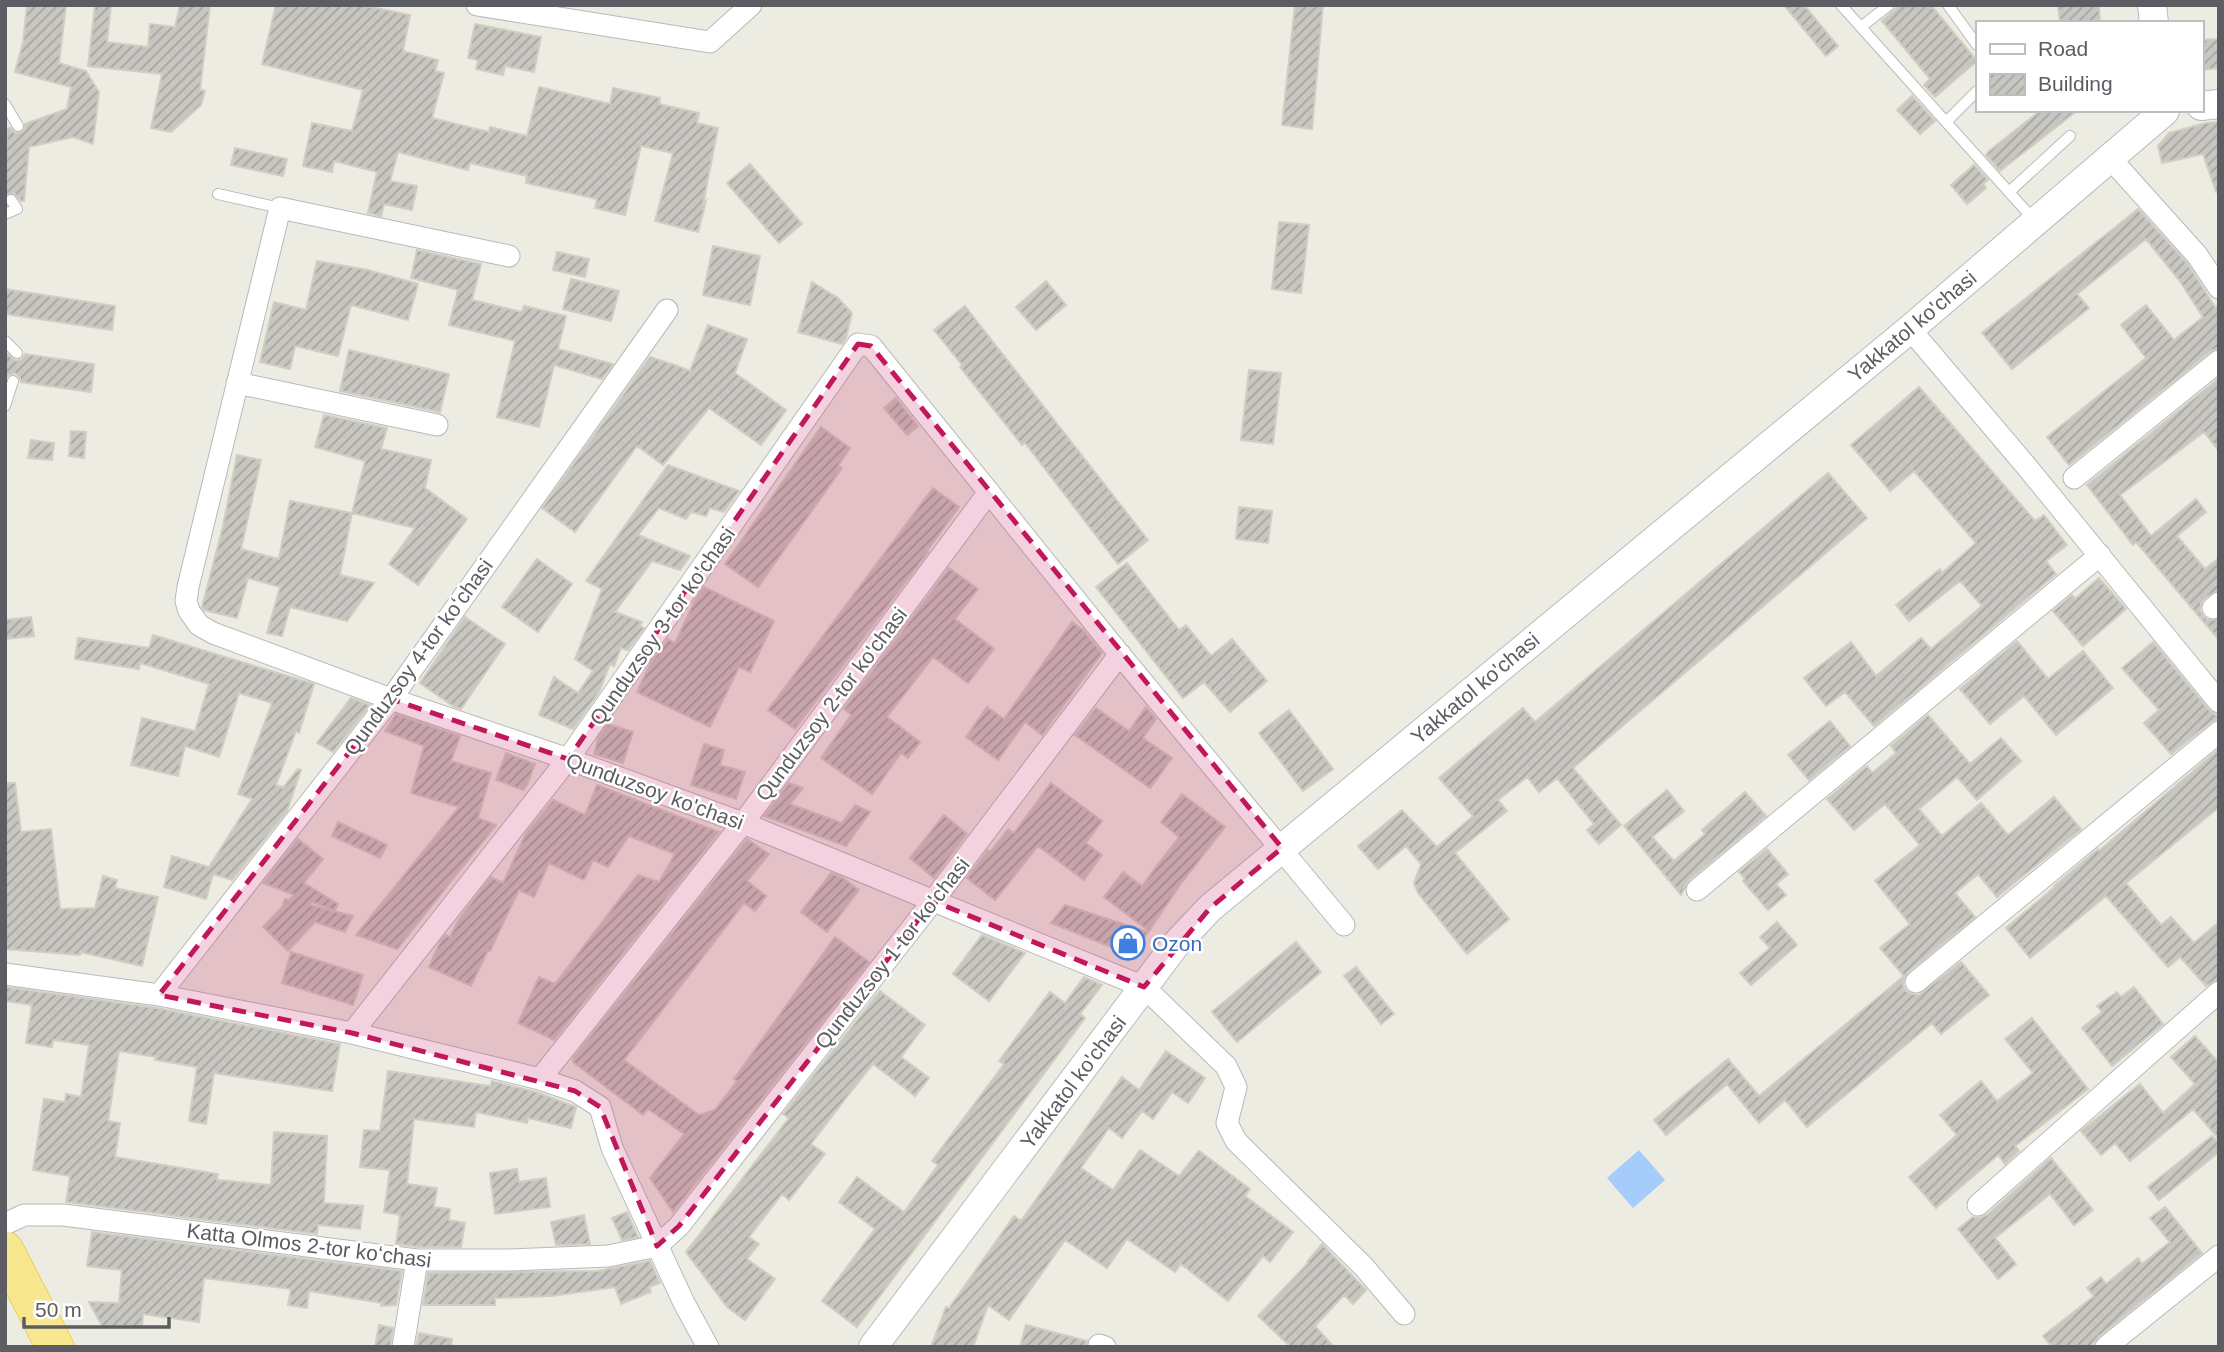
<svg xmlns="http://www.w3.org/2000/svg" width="2224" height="1352" viewBox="0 0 2224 1352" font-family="Helvetica,sans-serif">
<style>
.water{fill:#a5ccfa}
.building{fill:url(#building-hatch);stroke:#d1cec1;stroke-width:2}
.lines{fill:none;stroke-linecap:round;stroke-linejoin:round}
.lane-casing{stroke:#b8b9be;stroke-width:12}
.street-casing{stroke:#b8b9be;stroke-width:23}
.secondary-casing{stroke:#b8bac0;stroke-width:30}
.highway-casing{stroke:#e4b80c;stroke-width:38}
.lane{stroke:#fff;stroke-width:10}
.street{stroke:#fff;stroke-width:21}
.secondary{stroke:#fff;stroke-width:28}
.highway{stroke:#f7e88f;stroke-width:37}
.marked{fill:#c2185b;fill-opacity:0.2;stroke:#c2185b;stroke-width:5;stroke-dasharray:14 9;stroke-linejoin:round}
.labels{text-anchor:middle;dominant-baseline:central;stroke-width:5;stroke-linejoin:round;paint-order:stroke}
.street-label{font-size:21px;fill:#5b5d62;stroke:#fff}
.shop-label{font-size:21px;fill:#366cbe;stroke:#fff;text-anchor:start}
</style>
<defs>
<pattern id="building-hatch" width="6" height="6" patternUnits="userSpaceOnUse" patternTransform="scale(1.75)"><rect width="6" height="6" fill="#c8c6c0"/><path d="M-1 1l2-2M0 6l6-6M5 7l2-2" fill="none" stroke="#a5a49f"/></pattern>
</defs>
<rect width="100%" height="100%" fill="#edece2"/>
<path class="water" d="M1639 1150 1665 1180 1633 1208 1607 1178Z"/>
<path class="building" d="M27 5H66L59 63 86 71 99 92 93 144 73 137 29 147 24 201H21L14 193 5 195 7 129 10 128 15 133H21L25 129V124L67 109 71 87 15 72 23 42Z
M95 5H111L107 42 148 47 150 24 175 27 180 5H210L200 90 205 91 201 105 171 132 151 128 162 74 88 66Z
M276 5H362L410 15 403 51 438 60 435 71 444 73 432 118 489 132 490 127 527 136 539 87 610 104 613 88 660 98 659 104 699 113 697 123 718 128 703 204 706 201 698 232 655 221 673 153 641 146 625 215 595 208 597 199 526 183 527 176 470 163 468 170 398 152 390 181 417 186 412 210 384 204 381 216 368 213 377 172 334 161 332 172 303 166 312 123 352 131 363 90 262 64Z
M1295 5H1323L1312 129 1282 125Z
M1784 5H1804L1838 46 1826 56Z
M1900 5H1931L1977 61 1935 97 1924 85 1930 79 1882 21Z
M2058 5H2099L2100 23H2060Z
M475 24 541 37 534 72 505 66 503 75 476 69 478 60 468 58Z
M2219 39V68L2202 70 2201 40Z
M1912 96 1935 121 1920 134 1897 110Z
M2041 110H2078L2000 171 1986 155 1989 151Z
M2219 122V192H2216L2203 154 2162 163 2158 146 2169 133 2206 123Z
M235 148 287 159 283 176 231 165Z
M750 164 802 224 779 243 727 183Z
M1974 165 1988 180 1983 184 1986 188 1967 204 1951 185Z
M2138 209 2187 263 2215 307 2219 305V348L2211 351 2069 465 2047 437 2146 358 2121 325 2146 305 2174 340 2203 317 2179 280 2146 239 2077 294 2089 308 2012 369 1982 333Z
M1279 222 1309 225 1301 293 1272 289Z
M713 246 760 256 750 305 703 295Z
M417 250 481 264 472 300 522 312 524 306 566 316 558 349 613 364 602 379 554 365 539 427 497 417 515 341 449 325 458 290 411 278Z
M557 252 589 259 585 277 553 270Z
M317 261 368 270 418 284 408 320 351 305 338 356 295 346 290 369 260 362 274 302 306 310Z
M571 279 619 291 611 321 563 309Z
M1046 281 1066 305 1036 330 1016 307Z
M812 282 838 298 852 313 846 338 842 344 798 332Z
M5 289 115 306 112 330 5 314Z
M965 306 1148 540 1118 564 1025 443 1022 445 960 367 962 365 934 330Z
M708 325 747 339 735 373 786 410 761 445 709 408 663 465 637 446 575 532 542 508 650 357 675 365 690 371Z
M349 350 449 374 440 412 340 391Z
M5 352 16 361 22 359 25 354 94 364 91 392 21 382 19 376 15 373 8 375 5 379Z
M1249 370 1281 373 1273 444 1241 440Z
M2219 378V451L2204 432 2120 495 2151 536 2196 499 2206 512 2177 536 2205 569 2219 558V590L2205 598 2201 603 2200 610 2203 616 2208 620 2219 619V640L2136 542 2133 545 2087 485Z
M1919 387 2035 521 2044 515 2067 545 2046 561 2056 574 1874 726 1845 692 1826 706 1804 678 1851 642 1876 676 1921 638 1931 649 1982 606 1960 581 1909 621 1896 605 1940 569 1942 573 1976 543 1914 471 1890 491 1851 445Z
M896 398 918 426 907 435 884 408Z
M324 415 387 428 381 449 431 460 425 488 467 519 418 585 389 564 415 528 352 513 365 461 315 447Z
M821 427 850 448 838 466 842 468 758 587 725 564Z
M71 431 86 432 84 458 69 456Z
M31 440 54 443 52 460 28 458Z
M237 455 261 460 241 549 279 559 290 501 352 513 340 575 374 583 347 621 290 607 282 636 267 633 280 587 248 578 237 618 204 610 202 607 223 526Z
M668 465 739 491 724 512 710 508 706 516 691 512 686 519 659 508 638 535 690 556 680 570 652 561 615 612 642 622 640 626 644 628 628 650 621 648 614 666 610 664 599 692 573 729 539 715 554 677 578 693 593 671 575 659 602 589 586 581Z
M1828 473 1867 518 1573 768 1621 825 1599 844 1587 830 1594 824 1557 778 1539 792 1527 777 1498 800 1507 811 1455 853 1509 919 1467 954 1418 893 1414 883 1421 864 1406 846 1378 869 1358 846 1402 810 1437 847 1473 816 1439 778 1523 708 1535 722Z
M933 488 959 507 927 551 928 552 795 729 768 710Z
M1239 507 1272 511 1268 543 1236 539Z
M537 559 572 584 538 632 502 607Z
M1127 563 1179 630 1186 625 1211 656 1232 639 1267 681 1230 712 1204 682 1183 698 1096 587Z
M949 568 978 589 955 619 994 649 968 683 933 657 887 717 920 742 908 758 901 753 872 794 821 758 851 715 844 709Z
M2099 578 2126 609 2083 646 2053 611 2072 595 2075 599Z
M704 587 774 621 750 672 739 667 710 727 637 692 650 664 668 639 675 643 695 600Z
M31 617 34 636 5 639V620Z
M465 617 505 644 461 709 453 706 420 683Z
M1072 622 1083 630 1102 653 1042 735 1025 722 998 760 966 737 987 707 1004 719Z
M153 635 314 684 299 733 296 731 276 785 283 787 282 789 298 769 301 770 287 811 232 880 213 874 206 899 164 887 172 856 209 867 252 799 238 794 272 703 239 693 219 757 185 746 178 776 131 765 142 718 195 731 209 684 140 663 139 669 75 659 78 638 149 648Z
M2017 641 2048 679 2083 651 2113 688 2056 735 2024 696 1990 724 1960 689Z
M2153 642 2209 710 2219 718 2211 722 2171 754 2144 723 2159 710 2122 668Z
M351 698 370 705 333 752 317 743Z
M1146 707 1156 719 1143 738 1172 758 1150 788 1075 735 1096 708 1129 731Z
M1289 710 1333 769 1303 791 1259 733Z
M396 714 460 736 451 761 491 773 478 818 496 825 397 949 356 935 459 807 411 793 424 746 385 731Z
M1928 715 1970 764 2001 738 2021 761 1977 800 1957 777 1919 809 1942 836 1981 803 2008 835 2054 797 2081 829 1997 897 1978 874 1955 893 1975 917 1908 972 1904 978 1903 985 1906 991 1912 994 1919 995 1961 962 1989 995 1941 1034 1932 1023 1807 1127 1785 1100 1759 1123 1727 1084 1666 1135 1654 1120 1728 1059 1759 1096 1904 976 1880 948 1910 924 1875 881 1920 845 1885 804 1854 830 1827 799 1867 766 1872 773 1896 753 1891 746Z
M1830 721 1850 746 1809 780 1788 755Z
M608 724 633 732 623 763 594 754 598 738Z
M704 744 724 750 720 765 745 772 736 799 691 785Z
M2219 749V807L2126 883 2161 925 2171 917 2194 943 2219 922V979L2206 986 2180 957 2168 967 2106 896 2030 958 2006 928 2055 887 2054 886 2098 849 2099 851Z
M506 753 535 764 527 785 523 790 496 780Z
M5 783H15L21 832 51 829 60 909 95 908 103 876 117 880 115 888 158 897 142 966 80 952V955L5 949Z
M789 783 803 788 790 804 842 823 855 805 870 812 846 846 764 816Z
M1051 783 1102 821 1086 843 1102 855 1084 880 1038 846 995 900 967 878 988 850 990 852 1008 829 1014 833Z
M597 785 719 832 554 1040 518 1023 539 977 555 984 638 875 659 882 675 854 629 836 608 867 593 860 584 880 549 863 534 897 519 890 490 951 488 950 471 986 429 967 440 942 446 935 450 937 459 919 491 877 503 883 526 833 553 800 585 815Z
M1667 790 1684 811 1652 837 1674 861 1705 834 1702 830 1745 792 1766 816 1689 880 1681 895 1624 826Z
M1182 794 1225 827 1180 885 1149 931 1104 897 1123 872 1142 886 1156 867 1179 837 1161 822Z
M944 815 967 834 934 878 910 858Z
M338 822 387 845 380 858 332 836Z
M298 839 323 859 304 883 338 904 335 911 312 902 310 905 353 916 345 932 315 922 288 951 263 927 282 907 285 899 289 900 294 895 263 883Z
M747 839 769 854 747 881 766 896 755 911 744 903 624 1060 699 1115 715 1110 737 1081 734 1079 835 937 869 962 673 1212 650 1178 684 1134 648 1109 643 1115 573 1062V1058Z
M1767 849 1788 874 1776 884 1786 895 1768 910 1743 881 1745 879 1739 872Z
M831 873 843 878 859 890 827 932 801 912Z
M1065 905 1148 932 1136 949 1121 951 1051 923Z
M1777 922 1797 945 1751 985 1740 973 1770 948 1760 937Z
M982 935 1025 953 989 1001 953 974Z
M1296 942 1321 972 1237 1042 1212 1012Z
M291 952 363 975 353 1005 282 983Z
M1356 967 1394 1014 1381 1024 1344 976Z
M1084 977 1102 985 1080 1014 1085 1018 857 1327 822 1301 875 1229 839 1202 857 1177 904 1212 938 1165 932 1161 1004 1064 999 1061 1050 992 1065 1003Z
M5 987 157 1008 340 1044 332 1091 214 1073 206 1124 189 1121 197 1067 155 1060 156 1057 119 1051 108 1121 120 1123 115 1157 218 1174 217 1180 271 1185 274 1132 327 1136 324 1203 363 1206 360 1229 318 1225 317 1234 66 1202 70 1176 33 1170 44 1099 65 1102 66 1094 81 1097 89 1045 53 1040 52 1047 26 1043 32 1005 5 1001Z
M2134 987 2163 1024 2112 1066 2082 1028 2102 1012 2097 1006 2117 992 2121 997Z
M880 991 925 1025 901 1057 929 1078 915 1096 873 1064 846 1098 811 1144 825 1154 789 1200 782 1194 749 1237 759 1244 747 1259 775 1279 745 1320 727 1307 686 1252 789 1118 783 1114Z
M2032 1018 2088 1089 2015 1146 2019 1151 2005 1164 1998 1155 1936 1208 1909 1177 1957 1135 1940 1115 1981 1081 1997 1101 2033 1073 2005 1039Z
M2195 1036 2219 1063V1139L2193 1109 2130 1161 2115 1143 2101 1155 2081 1131 2140 1084 2163 1113 2195 1084 2171 1057Z
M1166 1051 1205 1078 1188 1103 1172 1092 1153 1119 1142 1111 1122 1138 1109 1128 1081 1168 1113 1190 1140 1150 1179 1176 1199 1151 1250 1189 1245 1196 1293 1232 1270 1262 1263 1256 1228 1301 1181 1264 1175 1272 1127 1239 1107 1268 1065 1240 1009 1320 988 1305 973 1347H931L946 1307 949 1308 1014 1216 1021 1221 1122 1077 1139 1090Z
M388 1071 490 1086 492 1081 536 1092 576 1107 571 1128 528 1118 527 1123 476 1112 474 1127 414 1119 407 1184 437 1188 434 1207 450 1209 449 1220 465 1223 461 1247H418L396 1244 400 1215 384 1212 390 1170 360 1167 364 1130 380 1131Z
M2212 1136 2219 1143V1152L2159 1200 2148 1187Z
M2051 1158 2093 1210 2074 1225 2050 1194 1995 1238 2016 1264 1998 1279 1958 1229 1973 1217 1980 1218 1987 1215Z
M517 1169 519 1182 546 1178 550 1207 495 1214 490 1173Z
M2165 1207 2202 1253 2098 1337 2090 1347H2052L2043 1336 2094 1296 2087 1288 2101 1277 2106 1284 2138 1258 2142 1264 2170 1242 2150 1218Z
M627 1212 638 1237 622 1240 612 1218Z
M584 1215 590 1244 556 1245 551 1222Z
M92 1232 402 1271 396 1305 381 1306 382 1303 309 1291 307 1308 288 1305 291 1289 204 1278 199 1322 143 1314 142 1327 102 1326 89 1302 119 1303 122 1270 87 1266Z
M1322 1244 1366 1290 1353 1304 1344 1295 1315 1326 1334 1347H1291L1258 1316 1308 1263 1307 1262Z
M650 1261 660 1283 649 1287 651 1292 621 1304 615 1287 552 1296 495 1298V1305H423L428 1273 597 1271Z
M379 1325 393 1328 390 1347H375Z
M1026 1325 1087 1341 1086 1347H1020Z
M419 1333 452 1339 451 1347H416Z"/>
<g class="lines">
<defs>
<path id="lane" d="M1841 5 2035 221
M1948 5 1977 45
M1861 27 1889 5
M5 104 18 126
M1947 121 1977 91
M2009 192 2070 136
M218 194 280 208
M5 214 17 209 11 200
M5 341 17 353
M5 406 13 381"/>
<path id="street" d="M477 5 710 42 751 5
M2109 157 2197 255 2219 288
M509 256 280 208 188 587 186 601 189 611 199 625 213 633 391 699 568 759 743 823 1144 987 1226 1066 1236 1087 1227 1123 1236 1141 1364 1267 1404 1314
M1910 329 2027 467 2219 702
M237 383 437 425
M2074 478 2219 361
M2213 608 2219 603
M1697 890 2100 555
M5 974 159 995 352 1033 540 1079 575 1091 600 1107 612 1148 684 1303 708 1347
M1916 982 2219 732
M159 995 391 699 667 310
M352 1033 568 759 858 344 871 346 1117 651 1344 925
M540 1079 743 823 989 492
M1978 1205 2219 992
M5 1224 24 1215H63L417 1260H510L608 1256 657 1246 679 1226 933 901 1120 654
M403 1347 417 1260
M1099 1347V1345L1105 1347
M2106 1347 2219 1256"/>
<path id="secondary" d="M2152 5 2154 23
M2201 106 2219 104
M873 1347 1176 944 1210 908 1910 329 2165 111"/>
<path id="highway" d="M5 1250 55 1347"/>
</defs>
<use href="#lane" class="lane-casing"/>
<use href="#street" class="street-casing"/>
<use href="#secondary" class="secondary-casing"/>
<use href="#highway" class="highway-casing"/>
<use href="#lane" class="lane"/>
<use href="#street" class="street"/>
<use href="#secondary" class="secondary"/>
<use href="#highway" class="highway"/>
</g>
<path class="marked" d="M858 344 871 346 1282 848 1210 908 1144 987 933 901 679 1226 657 1246 600 1107 575 1091 352 1033 159 995 391 699 568 759Z"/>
<defs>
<symbol id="shop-ring" viewBox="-11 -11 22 22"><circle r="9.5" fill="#fff" stroke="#3f7fe0" stroke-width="1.5"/><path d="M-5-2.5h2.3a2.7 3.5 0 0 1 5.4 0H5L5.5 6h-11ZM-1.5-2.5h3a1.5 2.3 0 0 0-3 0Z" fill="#3f7fe0"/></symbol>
</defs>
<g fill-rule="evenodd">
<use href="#shop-ring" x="1109" y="924" width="38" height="38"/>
</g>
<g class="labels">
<g class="street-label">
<text transform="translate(1912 326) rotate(-40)">Yakkatol ko'chasi</text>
<text transform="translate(662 626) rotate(-55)">Qunduzsoy 3-tor ko'chasi</text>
<text transform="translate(418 657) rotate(-54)">Qunduzsoy 4-tor koʻchasi</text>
<text transform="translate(1475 688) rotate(-40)">Yakkatol ko'chasi</text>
<text transform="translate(831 704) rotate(-53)">Qunduzsoy 2-tor ko'chasi</text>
<text transform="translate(655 791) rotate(20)">Qunduzsoy ko'chasi</text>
<text transform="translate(892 953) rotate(-52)">Qunduzsoy 1-tor ko'chasi</text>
<text transform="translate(1073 1082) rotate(-53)">Yakkatol ko'chasi</text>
<text transform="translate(309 1245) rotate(7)">Katta Olmos 2-tor koʻchasi</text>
</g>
<g class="shop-label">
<text x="1152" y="943">Ozon</text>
</g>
</g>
<rect width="2224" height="1352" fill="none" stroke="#5b5d62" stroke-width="14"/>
<rect x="1976" y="21" width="228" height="91" fill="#ffffff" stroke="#bdbec0" stroke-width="2"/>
<rect x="1990" y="44" width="35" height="10" fill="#ffffff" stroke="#bdbec0" stroke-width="2"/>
<text x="2038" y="56" font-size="21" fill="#5b5d62">Road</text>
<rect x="1990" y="74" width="35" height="21" fill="url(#building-hatch)" stroke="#bdbec0" stroke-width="2"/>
<text x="2038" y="91" font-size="21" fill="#5b5d62">Building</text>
<path d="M24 1317v10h145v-10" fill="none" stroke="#5b5d62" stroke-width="3.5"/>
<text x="35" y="1317" font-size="21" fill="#5b5d62" stroke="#ffffff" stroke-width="5" paint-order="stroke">50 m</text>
</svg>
